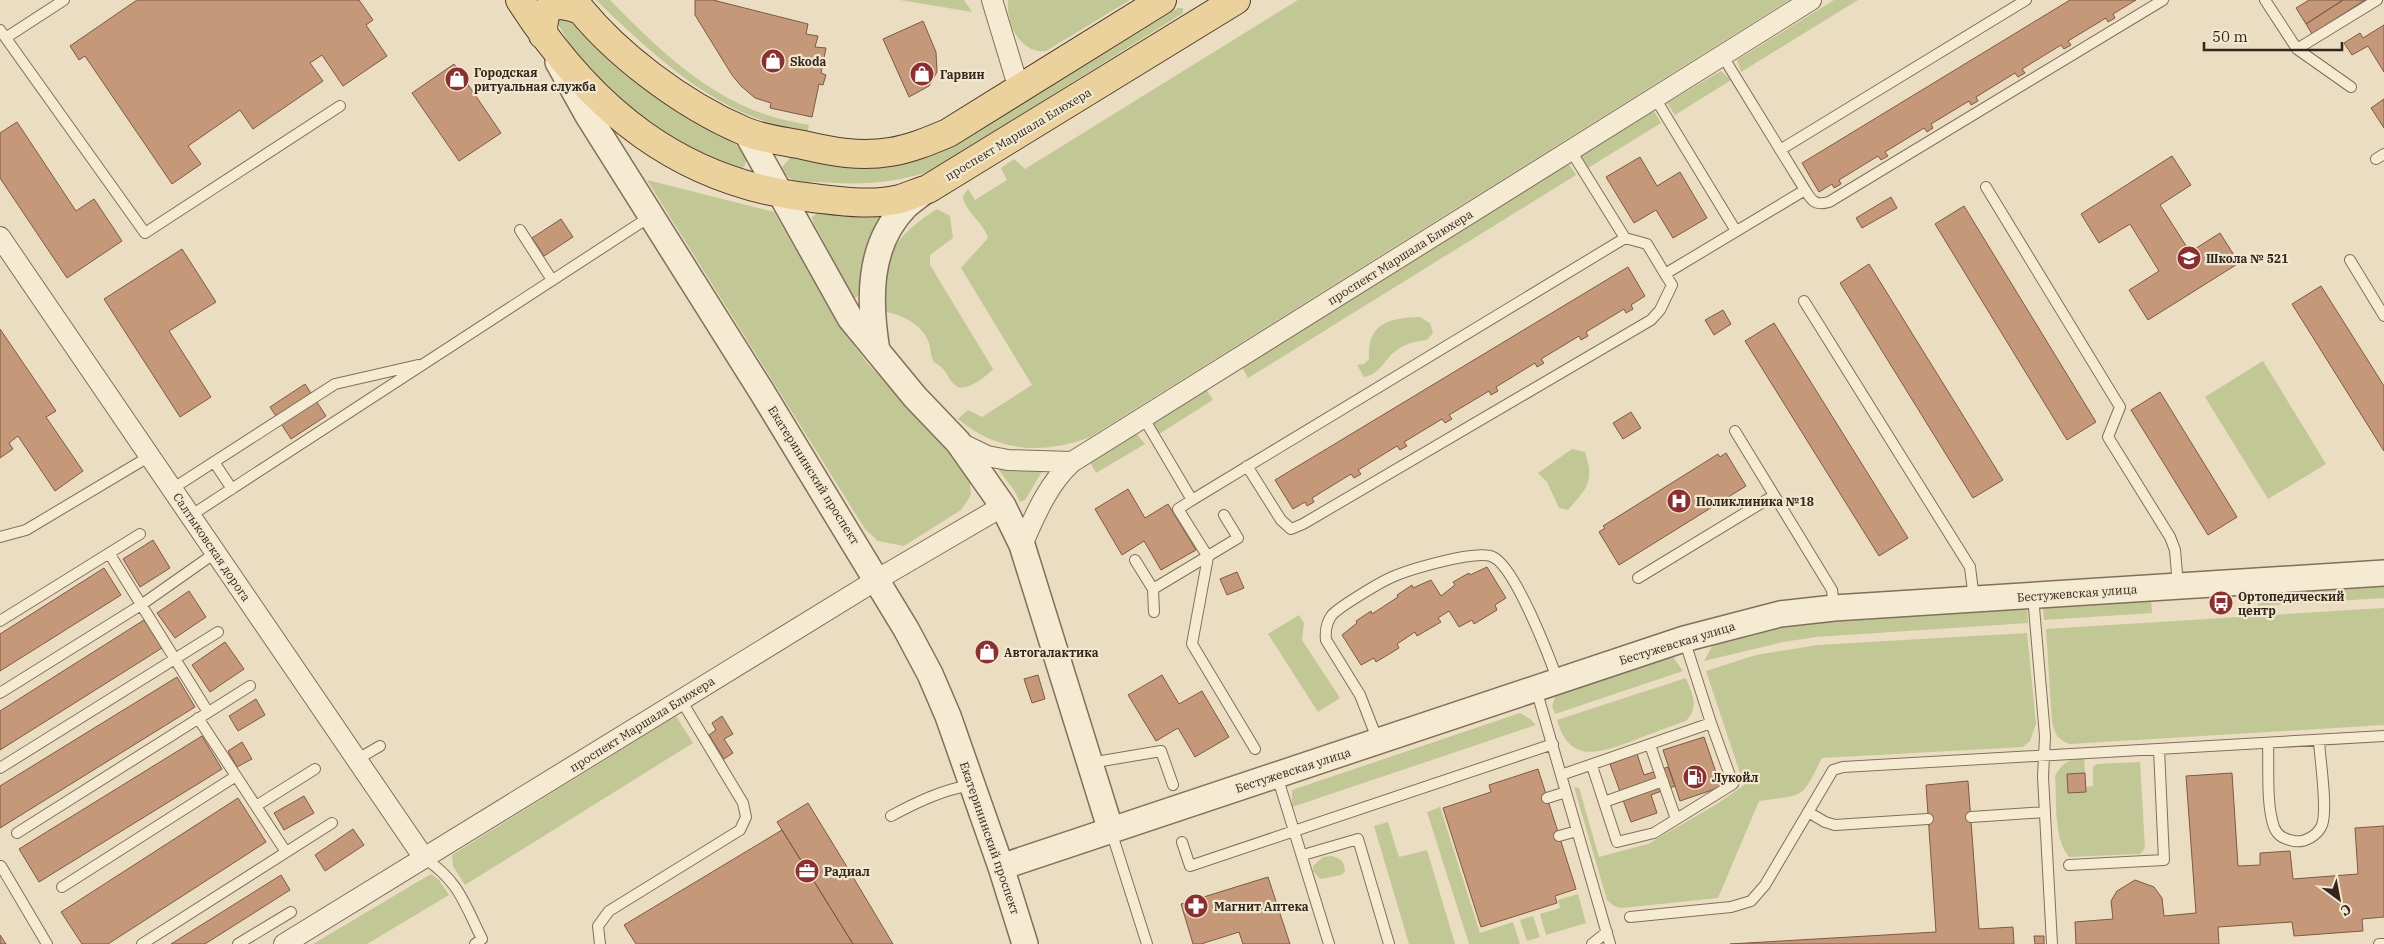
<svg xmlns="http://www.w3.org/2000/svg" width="2384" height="944" viewBox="0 0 2384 944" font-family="'IBM Plex Serif',serif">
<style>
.green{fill:#c2c796}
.building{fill:#c5987a;stroke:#7f5942}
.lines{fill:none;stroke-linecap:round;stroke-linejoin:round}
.service-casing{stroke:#826f5a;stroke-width:12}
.minor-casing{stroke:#826f5a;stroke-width:22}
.tertiary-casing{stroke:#826f5a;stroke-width:28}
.primary-casing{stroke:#503d2e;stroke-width:30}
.service{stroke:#f5ebd3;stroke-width:10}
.minor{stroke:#f5ebd3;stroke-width:20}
.tertiary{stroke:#f5ebd3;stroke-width:25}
.primary{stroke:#ebd19b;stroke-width:28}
.labels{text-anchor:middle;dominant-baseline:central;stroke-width:4.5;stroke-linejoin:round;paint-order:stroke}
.poi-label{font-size:12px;font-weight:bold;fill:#33271d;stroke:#f2e8d0;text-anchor:start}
.street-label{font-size:12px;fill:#33271d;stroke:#f2e8d0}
</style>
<rect width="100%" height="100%" fill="#eaddc1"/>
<path class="green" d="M596 0H610C655 46 705 95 767 115 781 120 795 122 809 125L807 133C795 130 782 127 770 123 701 101 647 49 596 0Z
M900 0H964L972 12Z
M1008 0H1130L1046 51C1020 54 1006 23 1008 0Z
M1298 0H1789L1090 437C1043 455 997 452 958 419L968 410 982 417 1032 385 961 268 988 238C983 221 965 213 963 196L968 189 975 200 1007 180 1001 168 1014 159 1025 169Z
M1834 0H1858L1741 72 1737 60Z
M1178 8H1183V13L931 171C891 184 859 185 817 182 809 182 797 183 791 179 786 177 784 172 782 167L790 158 953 145Z
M565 13C609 52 650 97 701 126 719 136 736 138 746 158L745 166 741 169 711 165 621 103 576 56 556 20Z
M1721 71 1731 80 1675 115 1667 103Z
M1654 111 1661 123 1588 168 1581 156Z
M1569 164 1576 175 1248 378 1242 367Z
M647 180 774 212 840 327 868 364 948 447 969 476 971 495 961 510 904 546 878 541 865 529Z
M937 209 950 216 953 238 930 255V265L993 369C987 376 965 394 955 385 946 377 949 371 934 362 930 355 931 350 929 343 923 325 903 315 886 312 881 257 892 238 937 209Z
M819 212H885C870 240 861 264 861 295L854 298 813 222 812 217Z
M1420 317 1430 323 1433 333 1427 340C1417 341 1406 343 1397 350 1383 360 1382 373 1364 377L1357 365 1364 364 1369 359C1367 323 1389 318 1420 317Z
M2263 361 2326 464 2268 499 2205 397Z
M1206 389 1213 400 1159 434 1154 426V420Z
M1136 433 1145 444 1096 473 1090 462Z
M1572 449 1585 452C1595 482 1587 488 1568 510L1559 508 1547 482 1538 473Z
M995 465 1043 470 1025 500 1020 502 1014 490Z
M2384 584V598L2258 606 2257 593Z
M2151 599 2152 613 2044 620 2043 606Z
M2027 607 2028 623 1816 637 1783 642 1704 661 1715 641C1816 614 1923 614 2027 607Z
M2384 608V725L2070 744C2058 740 2055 735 2052 722L2046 629Z
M1299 615 1304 623 1302 640 1340 698 1318 712 1268 634Z
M2027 633 2036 724 2030 741 2023 747 1822 758C1800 801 1806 794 1759 801L1718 898 1621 908 1614 906 1607 900 1574 787 1579 788 1599 857 1648 844 1717 804 1744 785 1706 671 1756 655 1817 645Z
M1673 657 1683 671 1555 714 1552 706 1555 697Z
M1686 678C1692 694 1700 706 1686 721 1669 727 1652 733 1635 740 1602 752 1570 766 1557 720Z
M1520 713 1529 718 1536 725 1292 807V790Z
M676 716 693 743 465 885 453 866 452 855Z
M2084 758 2085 773 2067 774 2068 793 2085 792V787L2093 786V767L2097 764 2140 762 2145 848 2140 854 2069 857C2053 837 2057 801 2055 776 2062 763 2069 759 2084 758Z
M1440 807 1480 933 1513 922 1520 944H1469L1427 812Z
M1388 822 1399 857 1427 850 1455 944H1409L1374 826Z
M1331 856C1341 858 1345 862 1345 872L1341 875 1320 879 1313 871V866L1323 857Z
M431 874 439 880 449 895 367 944H313Z
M1578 894 1586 923 1546 935 1540 914 1560 908 1558 900Z
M1533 916 1540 937 1527 941 1520 920Z"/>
<path class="building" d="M137 0H359L373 20 366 25 387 56 343 86 322 55 310 63 323 81 253 129 240 110 188 146 201 164 172 184 85 56 79 60 70 46Z
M695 0H713L808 24 806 34 818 36 815 47 826 48 821 73 826 75 823 85 819 84 812 117 770 108 771 103 755 98 741 86 732 75 695 15Z
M2070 0H2136L2113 14 2115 18 2108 22 2106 18 2068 41 2071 45 2064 49 2061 45 2022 69 2025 73 2018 77 2015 73 1976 97 1978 101 1971 105 1969 101 1931 124 1933 128 1927 132 1924 128 1885 152 1888 156 1881 160 1878 156 1839 180 1841 184 1834 188 1832 184 1819 192 1802 163Z
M2309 0H2343L2306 24 2296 8Z
M2343 0H2365L2312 34 2306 24Z
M923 21 936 52 937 72 929 86 909 97 883 39Z
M2384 25V72L2368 46 2352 55 2344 43 2360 33 2363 38Z
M454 64 501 133 459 161 412 93Z
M2384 99V128L2371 108Z
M17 122 76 211 94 199 122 241 67 278 0 178V133Z
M2172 156 2191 185 2160 205 2190 252 2220 233 2239 263 2148 320 2129 290 2159 271 2130 224 2099 243 2081 214Z
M1640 157 1657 186 1680 172 1707 218 1673 238 1656 210 1634 223 1606 177Z
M1891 197 1897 208 1862 228 1856 218Z
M1964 206 2096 422 2067 440 1935 224Z
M561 219 573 237 544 256 532 238Z
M182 249 216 302 169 331 211 397 180 417 104 299Z
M1869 264 2003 480 1973 498 1840 283Z
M1628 267 1645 296 1631 305 1633 309 1626 313 1624 309 1586 332 1588 336 1581 340 1579 336 1541 359 1544 363 1537 367 1535 363 1496 387 1498 391 1491 395 1489 391 1449 415 1452 419 1445 423 1442 419 1404 442 1407 446 1400 450 1397 446 1358 470 1361 474 1354 478 1351 474 1312 498 1314 502 1307 506 1305 502 1293 509 1275 480Z
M2321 286 2384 386V451L2292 304Z
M1723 310 1731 324 1714 335 1705 320Z
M1774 323 1908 538 1879 556 1745 341Z
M0 329 56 411 46 417 83 471 55 491 18 436 9 443 13 449 0 458Z
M305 384 326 416 291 439 270 407Z
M2160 392 2237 517 2208 535 2131 410Z
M1631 412 1641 428 1623 439 1613 423Z
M1726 453 1746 486 1619 565 1599 532 1605 528 1603 526 1718 454 1720 457Z
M1128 489 1145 518 1168 504 1196 550 1161 570 1144 541 1122 555 1095 509Z
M153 540 170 568 140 587 123 559Z
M1487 567 1506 598 1495 605 1497 610 1474 624 1472 620 1459 627 1449 611 1438 618 1441 622 1417 636 1415 632 1397 644 1399 648 1376 662 1374 658 1361 665 1342 635 1357 623 1356 621 1371 611 1372 614 1398 597 1397 595 1412 585 1413 588 1431 580 1441 596 1455 585 1453 582 1469 573 1470 575Z
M104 568 121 595 0 671V634Z
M1237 572 1244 588 1227 595 1220 579Z
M189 591 206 617 175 638 157 613Z
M144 620 162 648 0 750V711Z
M225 642 244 669 210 692 192 665Z
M1038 675 1045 699 1032 703 1024 679Z
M1162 675 1179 704 1202 691 1229 737 1195 757 1178 728 1156 741 1128 695Z
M177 677 195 707 0 828V786Z
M256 699 265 715 238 731 229 716Z
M722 716 733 734 724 739 733 753 724 759 709 735 716 730 712 723Z
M202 736 222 769 39 882 19 849Z
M1704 737 1721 787 1680 801 1663 750Z
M242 742 252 759 237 767 228 751Z
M1637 754 1644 775 1668 767 1675 786 1651 795 1657 813 1631 822 1610 764Z
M1538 769 1576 889 1555 896 1557 903 1481 927 1443 808 1491 792 1489 785Z
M2085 773 2086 792 2068 793 2067 774Z
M2232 773 2238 866 2260 865V853L2290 851 2293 879 2358 874 2355 828 2384 826V917L2362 919 2363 931 2294 936 2292 922 2218 927 2219 944H2076L2075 922 2113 919 2111 901 2117 891 2135 880 2154 887 2162 898 2164 916 2196 913 2186 776Z
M1968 781 1979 929 2013 927 2014 944H1730L1936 932 1926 785Z
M304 796 314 813 284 830 274 813Z
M238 798 266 842 108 944H82L61 912Z
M808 803 844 862 893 944H853L777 822Z
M353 829 364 845 325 871 315 855Z
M782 830 853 944H636L624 925Z
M281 875 290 890 205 944H171Z
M1268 877 1290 944H1243L1239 932 1201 944H1193L1181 904Z
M0 935 6 944H0Z
M2034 936H2044V944H2035Z"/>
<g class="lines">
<defs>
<path id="service" d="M2265 0 2297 49 2377 0
M0 30 145 233 340 106
M7 37 64 0
M2297 49 2351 87
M1722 55 1805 190
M1655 98 1736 231
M1780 150 2026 0
M1571 151 1625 238 1647 244 1665 274
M2376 159 2384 154
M1986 187 2120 407 2108 437 2170 537 2175 550 2178 586
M520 230 552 280
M2350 260 2384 316
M1804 301 1970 567 1974 599
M1143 417 1192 500 1178 509 1208 557 1192 644 1255 749
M1735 431 1832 590 1834 607
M214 462 232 489
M1247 466 1281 520 1291 529 1303 524 1651 320 1660 310 1672 285 1665 274 1805 190C1812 201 1815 206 1829 202L2163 0
M172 489 335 384 418 365
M1192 500 1625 238
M190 516 651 216
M0 537 26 530 150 456
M109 553 208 712
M1135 560 1153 589 1238 538 1224 515
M1638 578 1773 496
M1153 589 1154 612
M2033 596 2045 736 2043 777 2052 944
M0 621 140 534
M1536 689 1610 944
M0 693 141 605 215 553
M198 718 286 852
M1378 741 1360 695 1326 640C1325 631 1326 623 1332 615 1339 607 1379 583 1390 578 1407 570 1477 549 1493 557 1515 567 1549 656 1558 681
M2268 743C2269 768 2266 804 2274 827 2278 837 2285 839 2294 841 2305 843 2318 835 2322 825 2328 809 2320 760 2319 741
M1650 745 1676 819
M356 760 380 746
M1090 763 1161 751 1173 785
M1592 766 1617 842 1654 833 1733 784 1711 723
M0 768 218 632
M1561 775 1711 723 1684 639
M1277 776 1329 944
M1547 798 1566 792
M1604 802 1663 781
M256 806 315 769
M1808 812 1825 822 1835 825 1928 819
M891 816C917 802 942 790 971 785
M1971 817 2045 812
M1111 831 1147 944
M17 833 250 686
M1559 836 1577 831
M1182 842 1190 866 1553 744
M1303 855 1358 839 1389 944
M424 858C459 881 464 903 482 939L475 944
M2069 865 2164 860 2159 749
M1 866 47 944
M62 887 236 776
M1630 917 1731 907 1751 901 1765 885 1833 770 1843 767 2384 736
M142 944 332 823
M238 944 291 912
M600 944 598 926 609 911 740 830 746 817 743 803 681 700
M1592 944 1607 932
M2379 944H2384"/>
<path id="minor" d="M992 0 1019 89
M0 237 424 858
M958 442 987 456 1008 460 1072 462
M1022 545C1035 515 1048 484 1072 462L1811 0
M284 944 878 579 1003 506"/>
<path id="tertiary" d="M558 62 587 114 762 392 906 629 930 674 948 716 1001 867 1025 944
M746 132 850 318 915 397 958 442 1003 506 1022 545 1111 831
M877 351C869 302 867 246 905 207 911 201 919 196 926 190
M1001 867 1684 639 1780 614 1834 608 2384 573"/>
<path id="primary" d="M520 0C590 109 680 184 813 198 840 201 872 206 900 199 909 196 919 192 928 189L1236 0
M573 0C613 53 683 105 744 131 762 139 784 141 803 145 833 152 860 157 890 152 910 149 929 141 948 133L1162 0
M543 35C543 4 552 0 581 10"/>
</defs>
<use href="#service" class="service-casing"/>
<use href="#minor" class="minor-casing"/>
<use href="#tertiary" class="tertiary-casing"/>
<use href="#primary" class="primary-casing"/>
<use href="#service" class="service"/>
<use href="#minor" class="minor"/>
<use href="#tertiary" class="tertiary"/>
<use href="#primary" class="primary"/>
</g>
<defs>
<symbol id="shop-disc" viewBox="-11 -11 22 22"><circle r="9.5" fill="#8c2f31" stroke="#f2e8d0"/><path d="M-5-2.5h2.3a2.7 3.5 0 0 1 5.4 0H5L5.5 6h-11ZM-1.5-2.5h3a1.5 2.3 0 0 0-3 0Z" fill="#fff"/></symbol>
<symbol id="school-disc" viewBox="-11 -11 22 22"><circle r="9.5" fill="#8c2f31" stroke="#f2e8d0"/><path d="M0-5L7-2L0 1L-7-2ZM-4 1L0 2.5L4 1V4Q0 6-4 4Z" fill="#fff"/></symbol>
<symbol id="hospital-disc" viewBox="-11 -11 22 22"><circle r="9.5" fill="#8c2f31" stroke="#f2e8d0"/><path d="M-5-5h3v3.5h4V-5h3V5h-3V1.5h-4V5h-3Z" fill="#fff"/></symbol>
<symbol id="bus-disc" viewBox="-11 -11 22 22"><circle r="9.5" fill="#8c2f31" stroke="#f2e8d0"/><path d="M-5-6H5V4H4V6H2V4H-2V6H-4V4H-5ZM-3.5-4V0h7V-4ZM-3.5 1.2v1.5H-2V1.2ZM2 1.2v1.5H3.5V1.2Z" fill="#fff"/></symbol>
<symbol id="fuel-disc" viewBox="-11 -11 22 22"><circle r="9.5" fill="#8c2f31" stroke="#f2e8d0"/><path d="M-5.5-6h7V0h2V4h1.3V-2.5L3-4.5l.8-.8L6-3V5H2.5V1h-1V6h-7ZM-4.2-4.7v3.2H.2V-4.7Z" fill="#fff"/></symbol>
<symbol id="office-disc" viewBox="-11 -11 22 22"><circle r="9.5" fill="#8c2f31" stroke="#f2e8d0"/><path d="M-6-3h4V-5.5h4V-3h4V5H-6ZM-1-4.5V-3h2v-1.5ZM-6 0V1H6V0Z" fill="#fff"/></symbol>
<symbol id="pharmacy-disc" viewBox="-11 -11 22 22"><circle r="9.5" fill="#8c2f31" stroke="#f2e8d0"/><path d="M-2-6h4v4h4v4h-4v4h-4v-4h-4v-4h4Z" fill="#fff"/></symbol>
</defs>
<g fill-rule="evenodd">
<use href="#shop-disc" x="759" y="47" width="28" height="28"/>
<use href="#shop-disc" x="908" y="60" width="28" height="28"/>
<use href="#shop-disc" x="443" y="65" width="28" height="28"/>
<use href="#school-disc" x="2175" y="244" width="28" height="28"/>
<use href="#hospital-disc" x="1665" y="487" width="28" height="28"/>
<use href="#bus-disc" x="2207" y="589" width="28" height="28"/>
<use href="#shop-disc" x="973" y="638" width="28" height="28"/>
<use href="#fuel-disc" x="1681" y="763" width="28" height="28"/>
<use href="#office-disc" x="793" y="857" width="28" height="28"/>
<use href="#pharmacy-disc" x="1182" y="892" width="28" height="28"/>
</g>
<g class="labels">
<g class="poi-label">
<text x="790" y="61">Skoda</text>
<text x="474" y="72">Городская<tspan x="474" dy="14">ритуальная служба</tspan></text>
<text x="940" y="74">Гарвин</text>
<text x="2206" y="258">Школа № 521</text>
<text x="1696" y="501">Поликлиника №18</text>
<text x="2238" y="596">Ортопедический<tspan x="2238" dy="14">центр</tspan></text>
<text x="1004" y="652">Автогалактика</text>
<text x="1712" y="777">Лукойл</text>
<text x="824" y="871">Радиал</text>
<text x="1214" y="906">Магнит Аптека</text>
</g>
<g class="street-label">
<text transform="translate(1018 134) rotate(-31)">проспект Маршала Блюхера</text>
<text transform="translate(1400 257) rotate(-32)">проспект Маршала Блюхера</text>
<text transform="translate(814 475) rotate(58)">Екатерининский проспект</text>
<text transform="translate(212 547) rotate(56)">Салтыковская дорога</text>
<text transform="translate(2077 593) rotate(-4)">Бестужевская улица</text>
<text transform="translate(1677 643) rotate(-17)">Бестужевская улица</text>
<text transform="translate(642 724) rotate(-32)">проспект Маршала Блюхера</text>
<text transform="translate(1293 770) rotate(-18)">Бестужевская улица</text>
<text transform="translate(990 838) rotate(71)">Екатерининский проспект</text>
</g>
</g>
<g transform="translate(2339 899) rotate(148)" stroke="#f2e8d0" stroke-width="4" paint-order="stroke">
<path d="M0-4L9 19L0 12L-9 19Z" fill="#33271d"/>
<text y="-8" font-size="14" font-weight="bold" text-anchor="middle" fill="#33271d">С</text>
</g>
<path d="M2204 42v8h138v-8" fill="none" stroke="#33271d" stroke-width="2.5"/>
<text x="2212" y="42" font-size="15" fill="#33271d" stroke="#f2e8d0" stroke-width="4" paint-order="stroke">50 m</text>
</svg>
